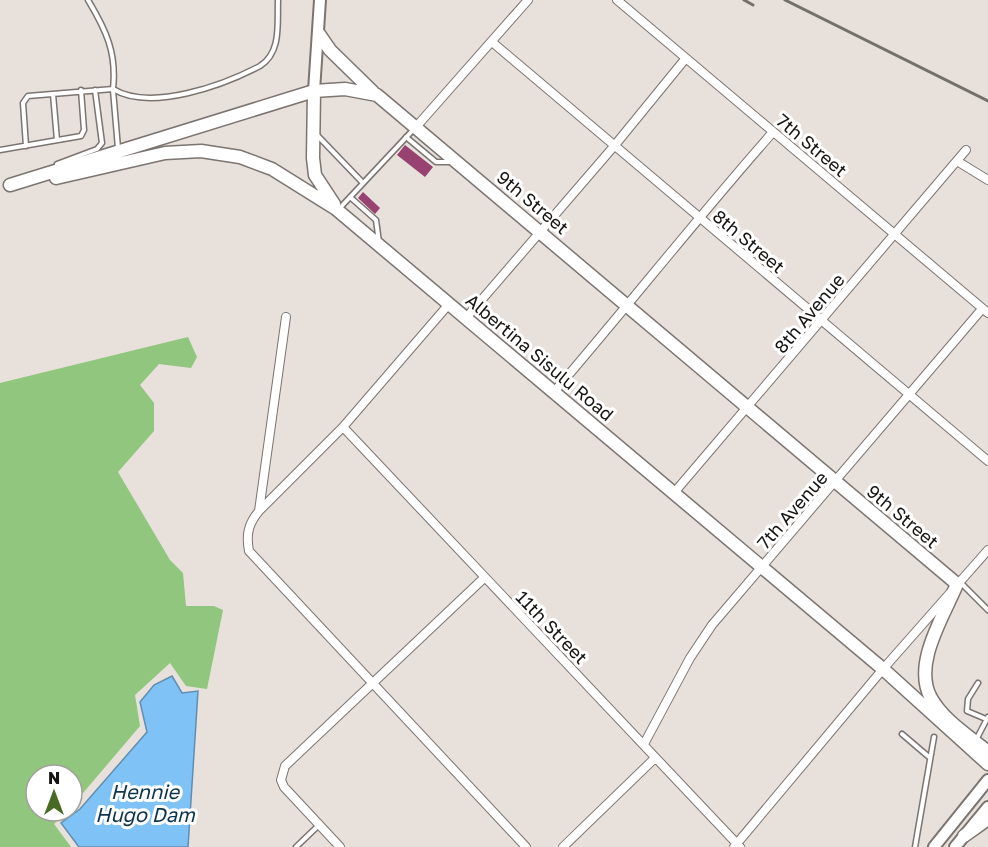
<svg xmlns="http://www.w3.org/2000/svg" width="988" height="847" viewBox="0 0 988 847" font-family="'Golos Text',sans-serif">
<style>
.green{fill:#90c67d}
.water{fill:#7fc3f6;stroke:#608eb2;stroke-width:1.5}
.building{fill:#974270}
.lines{fill:none;stroke-linecap:round;stroke-linejoin:round}
.lane-casing{stroke:#7b7470;stroke-width:7}
.street-casing{stroke:#7b7470;stroke-width:10}
.secondary-casing{stroke:#7b7470;stroke-width:14}
.primary-casing{stroke:#7b7470;stroke-width:15}
.lane{stroke:#fff;stroke-width:4}
.street{stroke:#fff;stroke-width:8}
.secondary{stroke:#fff;stroke-width:10}
.primary{stroke:#fff;stroke-width:12}
.rail{stroke:#74706c;stroke-width:3}
.labels{text-anchor:middle;dominant-baseline:central;stroke-width:6;stroke-linejoin:round;paint-order:stroke}
.street-label{font-size:18px;fill:#161412;stroke:#fff}
.water-label{font-size:20px;font-style:italic;fill:#0d344d;stroke:#fff}
</style>
<rect width="100%" height="100%" fill="#e8e0db"/>
<path class="green" d="M188 337 197 357 191 368 159 364 140 385 154 403V431L118 472 170 560 183 573 186 606H214L223 610 207 689 186 686 170 663 135 695 140 726 72 806V775H36V811H67L54 824 71 847H0V383Z"/>
<path class="water" d="M172 676 182 693 198 691 188 847H79L61 823 80 809 147 732 140 702 154 685Z"/>
<path class="building" d="M405 145 433 167 425 177 397 155Z
M363 192 380 208 375 214 358 198Z"/>
<g class="lines">
<defs>
<path id="lane" d="M113 89C151 112 224 85 260 66 282 52 277 23 278 0
M113 90 118 148
M53 94 57 140
M316 134 363 183
M406 137 436 162H450
M26 146 23 103 28 96 113 89C117 53 106 30 88 0
M0 150 81 136 84 130 81 90
M57 164 97 149 102 143 95 90
M350 197 376 220 379 242
M338 210 413 130
M961 583 988 610
M978 683 968 699 967 711 986 719
M902 734 929 757
M976 740 988 717
M296 847 319 825
M915 847 934 737"/>
<path id="street" d="M617 0 988 313
M492 42 988 461
M416 127 528 0
M957 161 988 180
M449 304 343 427 259 511C248 524 246 535 249 551L526 847
M466 318 615 145 686 58
M554 392C628 306 698 217 773 132
M343 427 740 847
M673 494 966 150
M259 511 286 317
M644 744 690 658 712 625 982 309
M340 847 284 787 281 780 285 766 484 578
M563 847 654 759
M734 847 883 669 988 550"/>
<path id="secondary" d="M314 91 320 0
M934 847 988 780
M955 847 988 807"/>
<path id="primary" d="M319 34 330 50 373 92
M314 91 313 158 315 175 334 204
M56 178 165 153 201 151 240 157 272 169 336 209 883 669 988 764
M10 185 314 91 345 89 377 95 957 584C944 616 912 664 931 698 943 720 969 736 988 752
M964 836 988 819"/>
</defs>
<use href="#lane" class="lane-casing"/>
<use href="#street" class="street-casing"/>
<use href="#secondary" class="secondary-casing"/>
<use href="#primary" class="primary-casing"/>
<use href="#lane" class="lane"/>
<use href="#street" class="street"/>
<use href="#secondary" class="secondary"/>
<use href="#primary" class="primary"/>
<path class="rail" d="M744 0 753 5
M785 0 988 101"/>
</g>
<g class="labels">
<g class="street-label">
<text transform="translate(812 145) rotate(40)">7th Street</text>
<text transform="translate(533 202) rotate(40)">9th Street</text>
<text transform="translate(749 241) rotate(40)">8th Street</text>
<text transform="translate(809 313) rotate(-50)">8th Avenue</text>
<text transform="translate(540 357) rotate(40)">Albertina Sisulu Road</text>
<text transform="translate(792 510) rotate(-49)">7th Avenue</text>
<text transform="translate(903 516) rotate(40)">9th Street</text>
<text transform="translate(552 627) rotate(46)">11th Street</text>
</g>
<g class="water-label">
<text x="145" y="791">Hennie<tspan x="145" dy="23">Hugo Dam</tspan></text>
</g>
</g>
<g transform="translate(54 793)"><circle r="28" fill="#ffffff" stroke="#a2a1a0" stroke-width="1.5"/>
<path d="M0-4.5L10 22L0 15L-10 22Z" fill="#476b23"/>
<text y="-9" font-size="16" font-weight="bold" text-anchor="middle" fill="#161412">N</text>
</g>
</svg>
